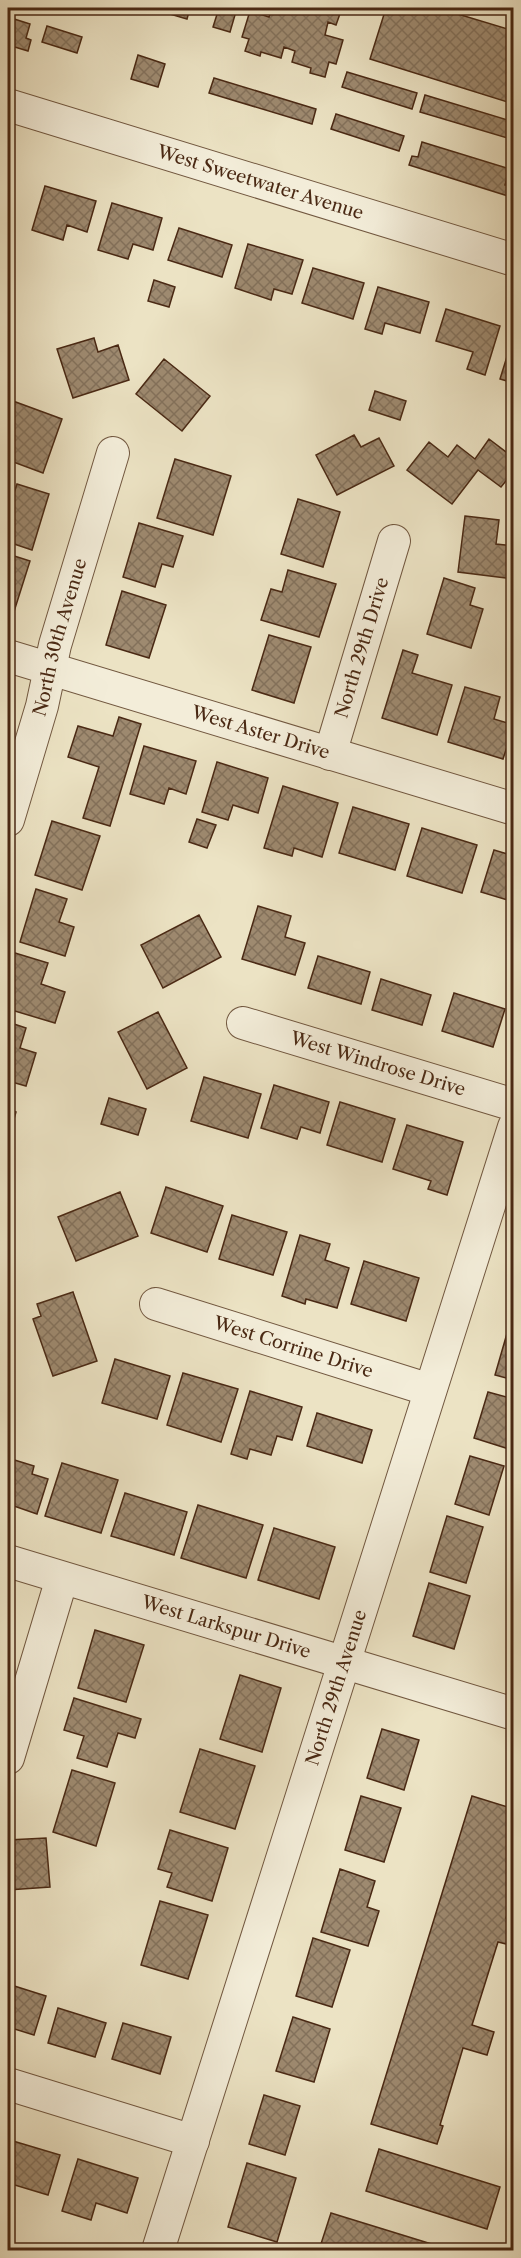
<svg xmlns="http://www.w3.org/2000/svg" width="521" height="2258" viewBox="0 0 521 2258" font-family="'Libre Caslon Text',serif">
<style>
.building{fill:url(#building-cross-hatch);stroke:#4a2914;stroke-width:1.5}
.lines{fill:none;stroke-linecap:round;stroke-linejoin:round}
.minor-casing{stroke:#725840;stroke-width:34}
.minor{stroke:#f3edd9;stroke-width:32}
.labels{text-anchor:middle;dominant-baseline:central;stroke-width:4.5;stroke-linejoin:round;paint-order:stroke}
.street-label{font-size:18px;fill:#4a2914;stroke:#f3edd9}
</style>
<defs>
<pattern id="building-cross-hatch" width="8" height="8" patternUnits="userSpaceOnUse" patternTransform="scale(1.5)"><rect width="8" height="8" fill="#9e8a70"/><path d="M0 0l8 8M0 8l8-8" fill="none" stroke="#83715b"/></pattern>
</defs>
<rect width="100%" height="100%" fill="#ece3c4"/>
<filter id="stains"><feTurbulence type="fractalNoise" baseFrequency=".00333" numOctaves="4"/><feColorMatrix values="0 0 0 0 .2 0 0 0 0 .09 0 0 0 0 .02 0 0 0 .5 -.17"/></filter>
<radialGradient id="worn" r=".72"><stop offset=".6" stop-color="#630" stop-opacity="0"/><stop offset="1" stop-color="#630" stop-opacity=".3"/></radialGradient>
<path class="building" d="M172 8H190L187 19 170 14Z
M219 8H237L230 32 213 27Z
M272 8H342L336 25 328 22 325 35 343 40 336 64 329 62 325 77 310 73 311 68 292 62 295 51 284 47 281 58 261 52 260 56 245 51 249 39 242 37 250 11 269 17Z
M386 8H438L514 31V104L370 59Z
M8 17 30 24 26 38 31 40 28 51 8 45Z
M47 26 82 37 77 53 42 42Z
M138 55 165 64 158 87 131 79Z
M347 72 417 93 412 109 342 87Z
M214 78 316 109 312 124 209 93Z
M425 95 514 122V140L420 112Z
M336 114 404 136 399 151 331 129Z
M422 142 510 169 505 185 511 186 508 196 409 165 412 156 418 157Z
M45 186 96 201 87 232 67 225 63 240 32 230Z
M112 203 162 218 153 250 133 244 128 259 98 250Z
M179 228 232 245 222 277 168 260Z
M248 244 303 260 292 294 274 289 271 300 235 288Z
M313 268 364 283 353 319 302 303Z
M154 280 175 287 169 307 148 301Z
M378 287 429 302 420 333 385 323 382 334 365 329Z
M446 309 500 326 485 375 467 369 473 352 436 341Z
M514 334V383L500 379Z
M94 338 98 352 118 345 129 380 73 398 57 349Z
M164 359 210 396 182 431 136 394Z
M375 391 406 401 400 420 369 410Z
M13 401 62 419 43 473 8 460V416Z
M354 435 361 447 379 438 394 466 337 495 316 455Z
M489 439 514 458V471L501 487 478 470 452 504 407 470 429 442 448 457 457 445 475 459Z
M175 459 231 476 213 535 157 518Z
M17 484 49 494 32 550 8 542V498L12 499Z
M298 499 340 512 323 567 281 554Z
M465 516 499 520 496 544 514 546V579L458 572Z
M139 523 183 536 173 567 162 564 155 587 123 577Z
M8 554 30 561 12 618 8 616Z
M288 570 336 584 319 637 261 620 271 589 282 592Z
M444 578 475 588 470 605 483 609 471 648 427 634Z
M122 591 166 605 149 658 106 645Z
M269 635 311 647 294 703 252 690Z
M403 650 418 655 412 673 452 685 437 735 382 718Z
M465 687 500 697 494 719 514 725 503 759 448 742Z
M119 717 141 724 110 826 83 818 99 767 68 757 78 726 113 736Z
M144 746 196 761 186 794 169 788 164 804 130 794Z
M217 762 268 778 258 813 233 805 228 820 202 812Z
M283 786 338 803 322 857 294 848 292 856 264 848Z
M353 807 409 824 395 870 339 853Z
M197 819 216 825 207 848 189 842Z
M52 821 100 836 82 890 35 875Z
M422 828 477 845 462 893 407 876Z
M494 850 514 856V902L481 892Z
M36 889 67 899 59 922 74 927 65 956 20 942Z
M258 906 291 916 285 937 305 943 295 975 242 959Z
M199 915 221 957 163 988 141 945Z
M15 953 48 963 41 984 65 992 55 1023 8 1009V978Z
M318 956 370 972 361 1004 308 988Z
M381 979 431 995 422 1025 372 1010Z
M454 993 505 1009 493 1047 442 1031Z
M158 1012 187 1068 147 1089 118 1032Z
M8 1022 26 1028 20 1048 36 1053 26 1086 8 1081Z
M204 1077 261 1094 248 1138 191 1121Z
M274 1085 329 1102 320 1133 301 1127 297 1139 261 1128Z
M109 1098 146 1109 138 1135 101 1124Z
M340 1102 395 1119 382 1162 327 1145Z
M8 1109 16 1112 8 1140Z
M407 1125 463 1142 447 1195 428 1189 431 1181 393 1169Z
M166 1187 223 1206 207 1252 151 1233Z
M120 1192 138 1236 76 1261 58 1217Z
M232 1215 287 1232 273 1275 219 1259Z
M300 1235 330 1244 325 1260 349 1268 337 1308 306 1299 305 1304 282 1296Z
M364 1261 419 1278 406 1321 351 1304Z
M73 1292 97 1361 53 1376 33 1319 41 1316 37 1304Z
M510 1323 514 1324V1380L495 1375Z
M115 1359 170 1376 157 1419 102 1403Z
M183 1373 238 1389 221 1442 167 1425Z
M250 1391 302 1407 292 1440 277 1436 271 1455 250 1449 247 1459 231 1454Z
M488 1392 514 1399V1435L509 1449 474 1438Z
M317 1413 372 1430 362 1463 307 1446Z
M470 1456 504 1466 489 1515 455 1504Z
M8 1458 34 1466 32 1474 48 1479 37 1514 8 1504Z
M62 1463 118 1480 101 1533 45 1516Z
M125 1493 187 1512 174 1555 111 1536Z
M198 1505 263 1525 246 1578 181 1558Z
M447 1516 483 1527 466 1583 430 1572Z
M274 1528 335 1547 319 1599 258 1580Z
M429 1583 470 1596 454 1649 413 1636Z
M95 1630 144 1645 126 1702 78 1688Z
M240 1675 281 1688 262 1752 220 1739Z
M74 1698 141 1719 135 1738 118 1733 107 1767 77 1758 84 1736 64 1730Z
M382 1729 419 1740 404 1790 367 1778Z
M200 1749 255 1766 235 1829 180 1812Z
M72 1770 115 1783 96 1846 53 1832Z
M361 1796 401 1808 384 1862 345 1850Z
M472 1796 514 1809V1892L506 1918 514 1920V1946L498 1942 472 2025 494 2032 487 2055 463 2048 440 2125 443 2126 437 2144 371 2124Z
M170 1830 228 1848 212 1901 167 1887 172 1873 158 1869Z
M46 1838 50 1887 8 1890V1840Z
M340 1869 375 1881 367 1907 379 1911 368 1946 321 1932Z
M160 1901 208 1915 188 1979 141 1965Z
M313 1938 350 1950 332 2007 296 1996Z
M8 1984 46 1996 34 2035 8 2027Z
M58 2008 106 2023 95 2057 48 2043Z
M293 2017 330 2029 314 2082 276 2071Z
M123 2023 171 2037 160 2074 112 2059Z
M264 2095 300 2106 285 2155 249 2144Z
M13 2141 60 2155 48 2195 8 2183V2160Z
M379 2149 500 2187 487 2229 366 2191Z
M78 2159 138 2178 127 2213 96 2203 91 2220 62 2211Z
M247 2163 296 2178 277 2242 228 2227Z
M331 2213 438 2246 436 2250H319Z"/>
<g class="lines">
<defs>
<g id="minor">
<path id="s1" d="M8 105 514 260"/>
<path id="s2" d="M8 656 514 809"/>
<path id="s3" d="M330 754 394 541"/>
<path id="s4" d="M8 820 42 706 55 645 113 453"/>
<path id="s5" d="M243 1023 514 1105"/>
<path id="s6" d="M156 1304 430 1390"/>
<path id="s7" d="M8 1561 514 1714"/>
<path d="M8 1758 62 1578"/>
<path d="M8 2084 193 2141"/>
<path id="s8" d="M158 2250 514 1127"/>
</g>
</defs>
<use href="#minor" class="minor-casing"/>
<use href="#minor" class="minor"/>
</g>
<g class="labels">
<g class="street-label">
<text stroke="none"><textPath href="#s1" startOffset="264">West Sweetwater Avenue</textPath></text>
<text stroke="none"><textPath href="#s4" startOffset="190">North 30th Avenue</textPath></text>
<text stroke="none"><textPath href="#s3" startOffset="111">North 29th Drive</textPath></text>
<text stroke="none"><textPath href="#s2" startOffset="264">West Aster Drive</textPath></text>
<text stroke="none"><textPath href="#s5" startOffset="141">West Windrose Drive</textPath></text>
<text stroke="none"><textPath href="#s6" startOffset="144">West Corrine Drive</textPath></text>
<text stroke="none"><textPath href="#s7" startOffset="228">West Larkspur Drive</textPath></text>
<text stroke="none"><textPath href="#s8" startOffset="590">North 29th Avenue</textPath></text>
</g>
</g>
<rect width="521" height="2258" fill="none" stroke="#ece3c4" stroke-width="30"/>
<rect x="9" y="9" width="503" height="2240" fill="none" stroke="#4a2914" stroke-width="3"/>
<rect x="15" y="15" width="491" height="2228" fill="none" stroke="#4a2914" stroke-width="1.5"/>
<rect width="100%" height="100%" filter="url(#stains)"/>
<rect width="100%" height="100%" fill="url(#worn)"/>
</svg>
